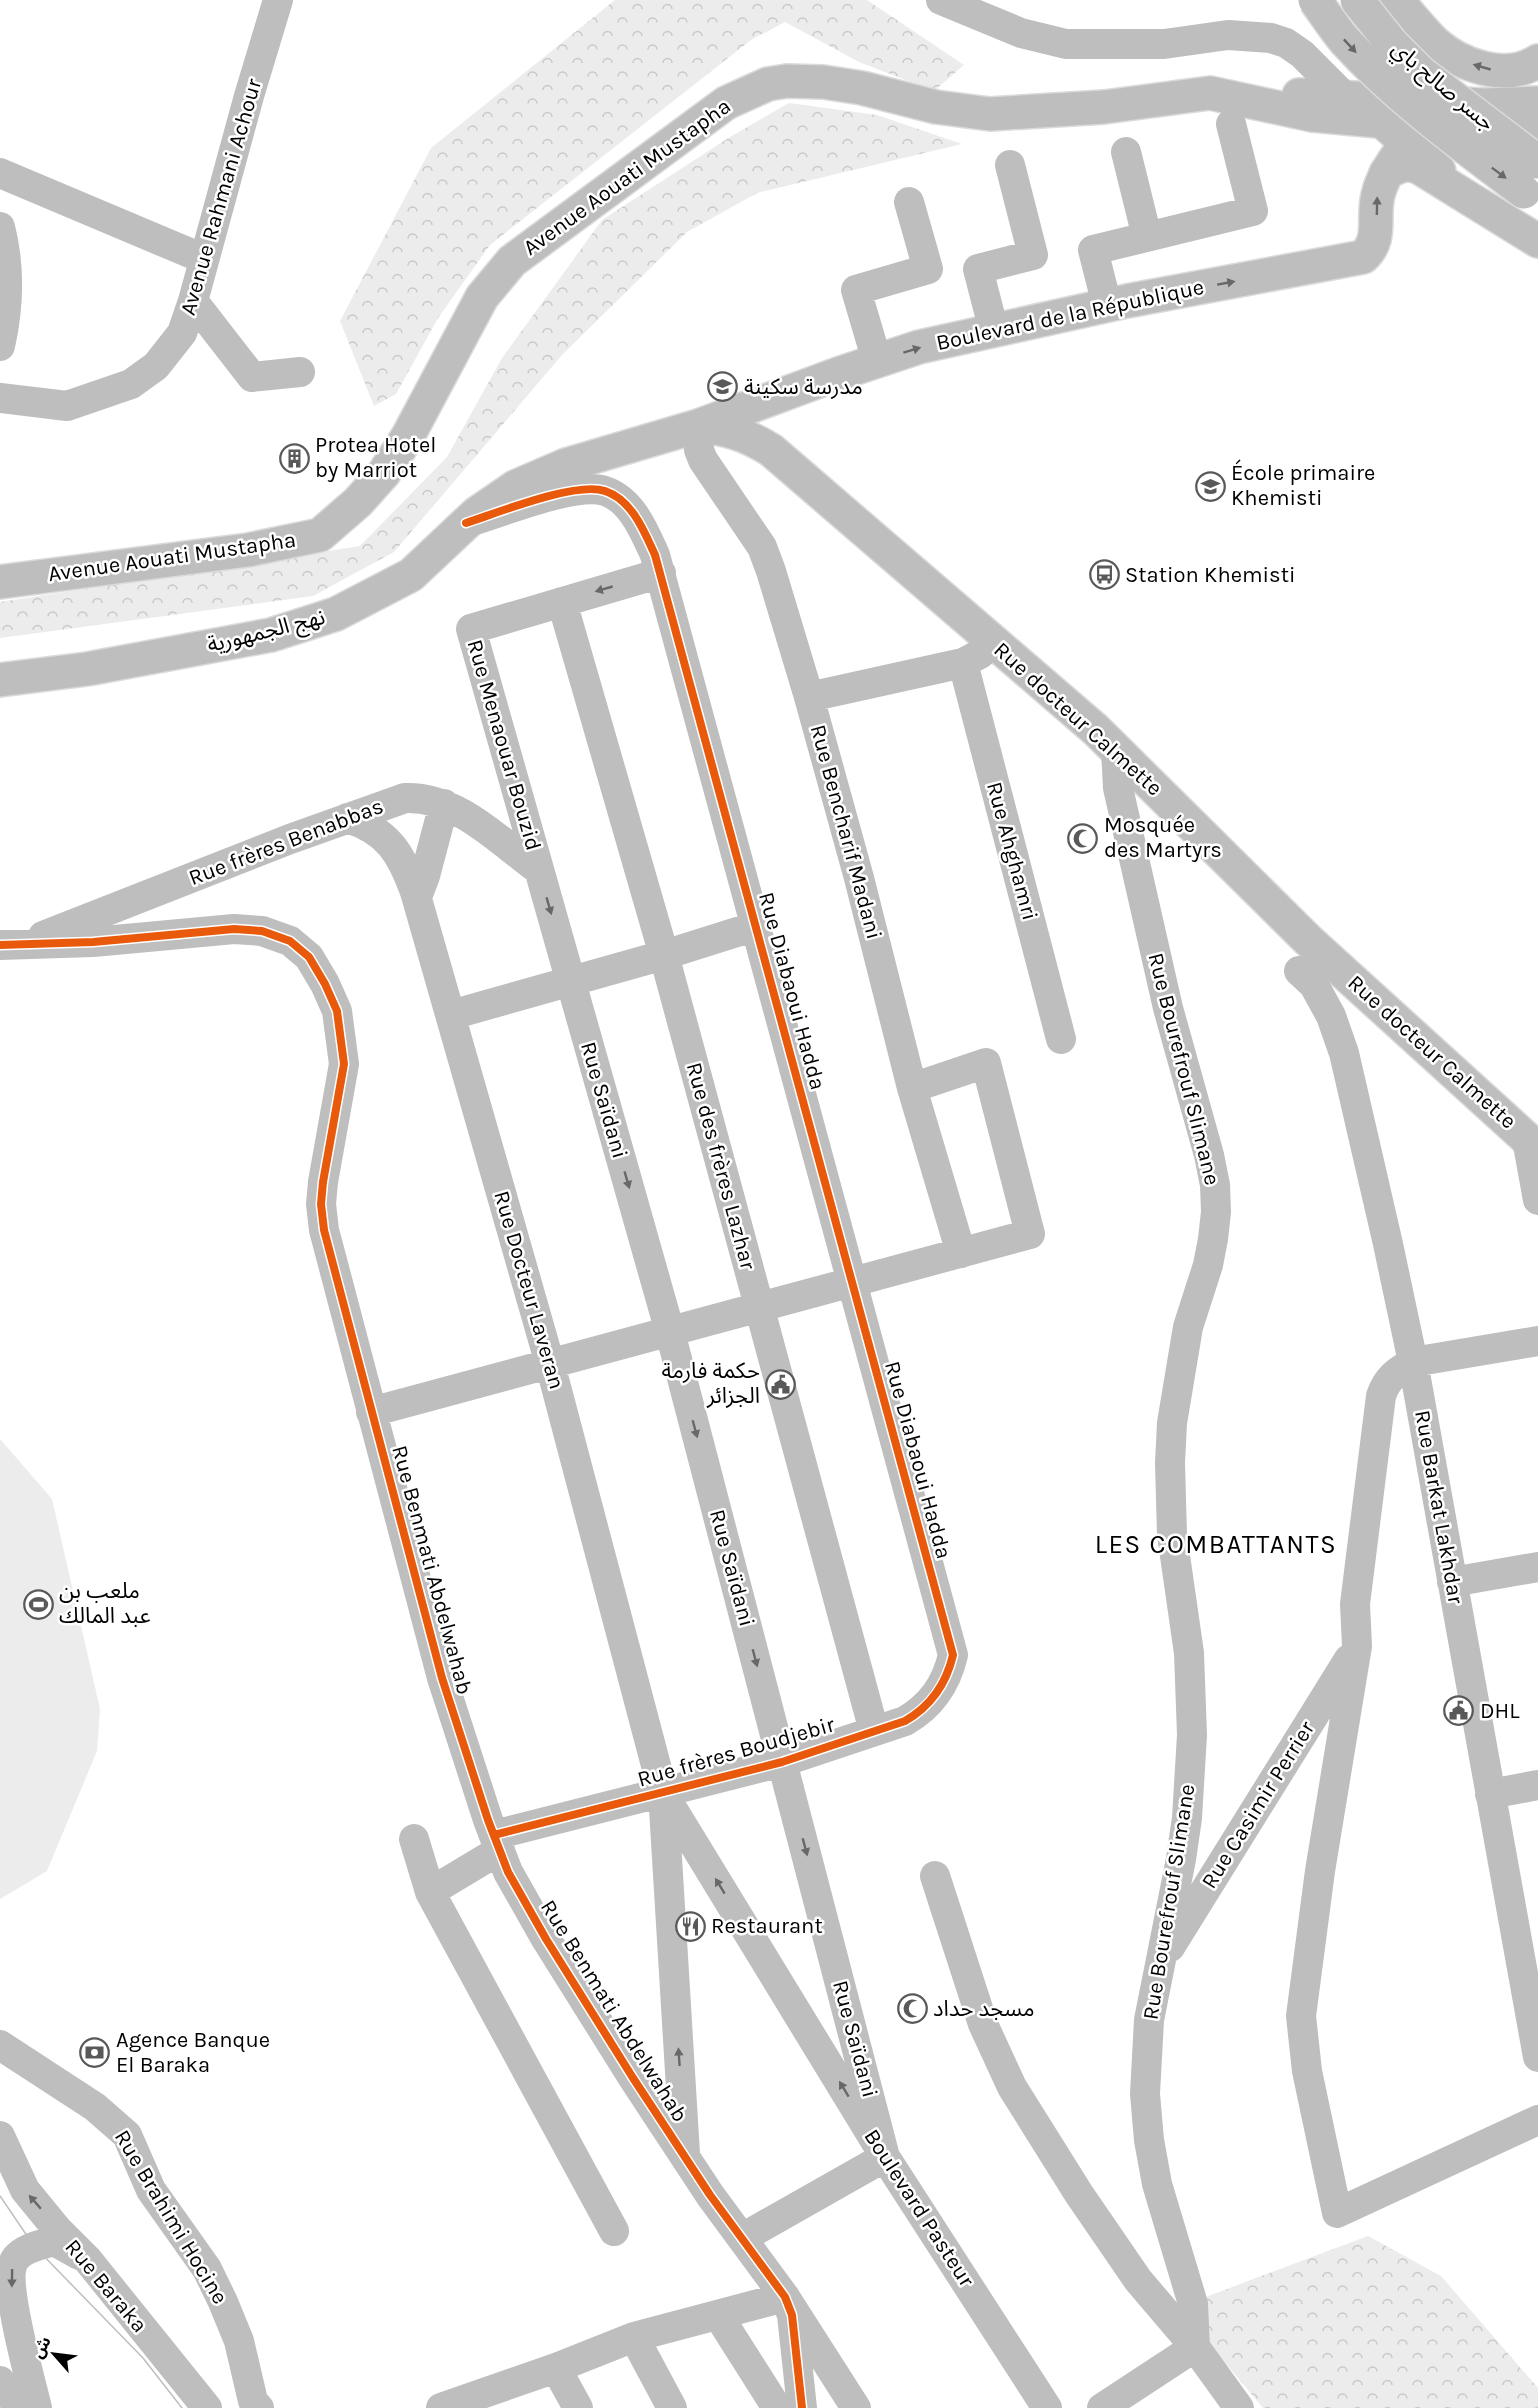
<svg xmlns="http://www.w3.org/2000/svg" width="1538" height="2408" viewBox="0 0 1538 2408" font-family="Karla,'Noto Sans Arabic',sans-serif">
<style>
.forest{fill:url(#forest-crowns)}
.pitch{fill:#ececec}
.lines{fill:none;stroke-linecap:round;stroke-linejoin:round}
.major-casing{stroke:#dbdbdb;stroke-width:36}
.highway-casing{stroke:#dbdbdb;stroke-width:36}
.minor{stroke:#bebebe;stroke-width:30}
.major{stroke:#bebebe;stroke-width:33}
.highway{stroke:#bebebe;stroke-width:33}
.tram{stroke:#bebebe;stroke-width:1.5}
.highway-bridge-casing{stroke:#dbdbdb;stroke-width:36;stroke-linecap:butt}
.highway-bridge{stroke:#bebebe;stroke-width:33}
.cycleway-casing{stroke:#fff;stroke-width:11}
.cycleway{stroke:#e8590c;stroke-width:8}
.oneway{fill:#686868}
.labels{text-anchor:middle;dominant-baseline:central;stroke-width:5;stroke-linejoin:round;paint-order:stroke}
.street-label{font-size:22px;fill:#000;stroke:#fff}
.poi-label{font-size:22px;fill:#000;stroke:#fff;text-anchor:start}
.quarter-label{font-size:26px;letter-spacing:1.5px;fill:#000;stroke:#fff}
</style>
<defs>
<pattern id="forest-crowns" width="20" height="18" patternUnits="userSpaceOnUse" patternTransform="scale(1.5)"><rect width="20" height="18" fill="#ececec"/><path d="M2 6a3 3 0 1 1 6 0M12 15a3 3 0 1 1 6 0" fill="none" stroke="#c9c9c9"/></pattern>
</defs>
<rect width="100%" height="100%" fill="#fff"/>
<path class="forest" d="M615 0H867L964 65 934 91 859 62 785 22 751 40 490 245 438 318 396 394 374 406 340 321 431 148Z
M789 103 877 115 962 144 757 193 687 232 562 355 394 552 313 596 0 638V602L360 546 447 457 502 358 602 220 730 137Z
M1368 2236 1441 2276 1538 2388V2408H1263L1206 2340 1203 2298Z"/>
<path class="pitch" d="M0 1439 52 1499 100 1709 97 1751 47 1871 0 1899Z"/>
<g class="lines">
<defs>
<path id="major" d="M1299 95 1483 105 1538 103
M1475 127H1538
M698 426C726 428 747 435 771 450L1096 730 1308 940 1538 1149
M0 582 248 550 320 535 358 502 384 473 408 436 482 297 512 261 726 103 768 84 787 81 823 82 862 88 936 107 990 114 1104 107 1210 93 1312 115 1411 124
M0 680 87 669 271 635 336 614 411 575 477 513 515 487 566 465 698 426 838 374 919 347 1127 301 1363 257C1383 239 1372 218 1378 195 1382 178 1392 163 1402 149"/>
<path id="highway" d="M1397 0C1409 14 1421 29 1434 42 1461 66 1506 82 1538 61
M1384 123 1439 171
M1386 173C1399 166 1406 162 1420 168L1538 241"/>
</defs>
<use href="#major" class="major-casing"/>
<use href="#highway" class="highway-casing"/>
<path class="minor" d="M941 0 1021 33 1066 44H1164L1228 35 1271 38 1286 43 1302 54 1344 96 1358 105
M1126 152 1147 237
M0 173 204 259
M0 227C10 266 9 306 0 346
M193 301 252 377 300 372
M1107 305 1093 250 1253 211 1231 124
M994 331 978 269 1033 255 1010 165
M877 361 856 290 928 269 909 202
M0 398 67 406 131 384 156 366 182 333 193 301 249 96 278 0
M698 426 699 450 703 460 762 547 771 571 809 697 859 878 912 1088 961 1253
M475 520C505 511 576 482 605 491 632 500 644 531 655 555L953 1655C946 1685 931 1706 905 1721L782 1762 494 1835
M661 573 471 629 670 1332 885 2157
M562 602 664 955 874 1731
M963 663 1061 1039
M809 697 963 663 980 654
M1116 749 1118 788 1168 1008 1209 1155 1215 1185 1216 1212 1213 1239 1208 1265 1188 1327 1172 1423 1170 1463 1172 1535 1189 1653 1192 1735 1187 1818 1181 1859 1149 2020 1145 2094 1149 2140 1157 2184 1193 2304 1195 2347
M347 818C388 831 401 853 415 892L550 1364 663 1792 685 2154
M417 897 425 876 444 804
M43 936 290 839 405 798C457 796 499 841 539 870
M0 945 93 942 234 929 262 931 290 941 309 957 325 984 337 1011 344 1064 323 1182 321 1204 324 1230 442 1678 488 1820 508 1872 546 1939 633 2078 710 2195 785 2297 792 2315 802 2408
M1299 971 1314 985 1331 1016 1344 1053 1388 1244 1413 1362 1538 2057
M451 1015 664 955 756 926
M1527 1139 1538 1200
M1538 1341 1413 1362C1397 1371 1387 1378 1381 1396L1355 1604 1357 1646 1320 1871 1301 2016 1307 2071 1337 2213 1538 2120
M371 1412 1030 1234 986 1063 912 1088
M1452 1582 1538 1567
M1490 1794 1538 1785
M664 1795 885 2157 1047 2408
M414 1839 430 1892 614 2231
M935 1876 983 2024 1012 2087 1079 2194 1138 2280 1195 2347 1239 2408
M430 1892 500 1850
M1170 1947 1349 1659
M0 2045 95 2107 127 2135 151 2190 207 2269 223 2302 239 2341 253 2401 259 2408
M0 2136 25 2190 57 2229 87 2259 207 2408
M742 2238 885 2157
M718 2315 777 2408
M634 2337 672 2408
M556 2368 578 2408
M0 2381 19 2408
M37 2408C31 2381 0 2277 16 2258 25 2247 42 2245 54 2241L79 2255
M441 2408 556 2368 634 2337 785 2297 856 2408
M1102 2408 1195 2347"/>
<use href="#major" class="major"/>
<use href="#highway" class="highway"/>
<path class="tram" d="M0 2162C34 2237 98 2288 152 2346 170 2366 185 2388 201 2408
M0 2196 34 2246 143 2358 182 2408"/>
<defs>
<path id="highway-bridge" d="M1315 0C1325 14 1334 28 1345 41 1398 99 1462 145 1524 192
M1357 0 1393 45 1420 72 1538 162"/>
</defs>
<use href="#highway-bridge" class="highway-bridge-casing"/>
<use href="#highway-bridge" class="highway-bridge"/>
<defs>
<path id="cycleway" d="M466 523C497 513 576 481 605 491 632 500 644 531 655 555L953 1655C946 1685 931 1706 905 1721L782 1762 494 1835
M0 945 93 942 234 929 262 931 290 941 309 957 325 984 337 1011 344 1064 323 1182 321 1204 324 1230 442 1678 488 1820 508 1872 546 1939 633 2078 710 2195 785 2297 792 2315 802 2408"/>
</defs>
<use href="#cycleway" class="cycleway-casing"/>
<use href="#cycleway" class="cycleway"/>
</g>
<defs><path id="oneway-solid" d="M-6-.8H1V-3.2L6.5 0L1 3.2V.8H-6Z" transform="scale(1.5)"/></defs>
<g class="oneway">
<use href="#oneway-solid" transform="translate(1350 46) rotate(47)"/>
<use href="#oneway-solid" transform="translate(1482 67) rotate(-164)"/>
<use href="#oneway-solid" transform="translate(1499 173) rotate(37)"/>
<use href="#oneway-solid" transform="translate(1377 206) rotate(-89)"/>
<use href="#oneway-solid" transform="translate(1226 283) rotate(-10)"/>
<use href="#oneway-solid" transform="translate(912 350) rotate(-17)"/>
<use href="#oneway-solid" transform="translate(604 589) rotate(164)"/>
<use href="#oneway-solid" transform="translate(549 906) rotate(74)"/>
<use href="#oneway-solid" transform="translate(627 1180) rotate(74)"/>
<use href="#oneway-solid" transform="translate(695 1429) rotate(75)"/>
<use href="#oneway-solid" transform="translate(755 1658) rotate(75)"/>
<use href="#oneway-solid" transform="translate(805 1847) rotate(75)"/>
<use href="#oneway-solid" transform="translate(720 1886) rotate(-121)"/>
<use href="#oneway-solid" transform="translate(679 2057) rotate(-94)"/>
<use href="#oneway-solid" transform="translate(844 2089) rotate(-121)"/>
<use href="#oneway-solid" transform="translate(35 2202) rotate(-131)"/>
<use href="#oneway-solid" transform="translate(12 2278) rotate(91)"/>
</g>
<defs>
<symbol id="school-ring" viewBox="-11 -11 22 22"><circle r="9.5" fill="#fff" stroke="#595959" stroke-width="1.5"/><path d="M0-5L7-2L0 1L-7-2ZM-4 1L0 2.5L4 1V4Q0 6-4 4Z" fill="#595959"/></symbol>
<symbol id="building-ring" viewBox="-11 -11 22 22"><circle r="9.5" fill="#fff" stroke="#595959" stroke-width="1.5"/><path d="M-4-6H4V6H1V3H-1V6H-4ZM-2.5-4.3h1.7v1.8h-1.7ZM.8-4.3h1.7v1.8H.8ZM-2.5-1h1.7V.8h-1.7ZM.8-1h1.7V.8H.8Z" fill="#595959"/></symbol>
<symbol id="bus-ring" viewBox="-11 -11 22 22"><circle r="9.5" fill="#fff" stroke="#595959" stroke-width="1.5"/><path d="M-5-6H5V4H4V6H2V4H-2V6H-4V4H-5ZM-3.5-4V0h7V-4ZM-3.5 1.2v1.5H-2V1.2ZM2 1.2v1.5H3.5V1.2Z" fill="#595959"/></symbol>
<symbol id="mosque-ring" viewBox="-11 -11 22 22"><circle r="9.5" fill="#fff" stroke="#595959" stroke-width="1.5"/><path d="M3.5-4.9A6 6 0 1 0 3.5 4.9A5 5 0 1 1 3.5-4.9Z" fill="#595959"/></symbol>
<symbol id="civic-ring" viewBox="-11 -11 22 22"><circle r="9.5" fill="#fff" stroke="#595959" stroke-width="1.5"/><path d="M-.6-6.5H3V-4.5H.6V-3L4-1V1h2V6H-6V1h2V-1L-.6-3ZM-1.2 2.5V6h2.4V2.5Z" fill="#595959"/></symbol>
<symbol id="stadium-ring" viewBox="-11 -11 22 22"><circle r="9.5" fill="#fff" stroke="#595959" stroke-width="1.5"/><path d="M0-5a6.5 5 0 1 0 0 10a6.5 5 0 1 0 0-10ZM-3.5-1.8h7v3.6h-7Z" fill="#595959"/></symbol>
<symbol id="restaurant-ring" viewBox="-11 -11 22 22"><circle r="9.5" fill="#fff" stroke="#595959" stroke-width="1.5"/><path d="M-5-6h1v4h1v-4h1v4h1v-4h1v5L-1.5 .5V6h-2V.5L-5-1ZM5-6V6H3V1.5H1.5Q1.5-4 5-6Z" fill="#595959"/></symbol>
<symbol id="bank-ring" viewBox="-11 -11 22 22"><circle r="9.5" fill="#fff" stroke="#595959" stroke-width="1.5"/><path d="M-6-4H6V4H-6ZM0-2.3a2.3 2.3 0 1 0 0 4.6a2.3 2.3 0 1 0 0-4.6Z" fill="#595959"/></symbol>
</defs>
<g fill-rule="evenodd">
<use href="#school-ring" x="706" y="370" width="33" height="33"/>
<use href="#building-ring" x="278" y="442" width="33" height="33"/>
<use href="#school-ring" x="1194" y="470" width="33" height="33"/>
<use href="#bus-ring" x="1088" y="558" width="33" height="33"/>
<use href="#mosque-ring" x="1066" y="822" width="33" height="33"/>
<use href="#civic-ring" x="764" y="1368" width="33" height="33"/>
<use href="#stadium-ring" x="22" y="1588" width="33" height="33"/>
<use href="#civic-ring" x="1442" y="1694" width="33" height="33"/>
<use href="#restaurant-ring" x="674" y="1910" width="33" height="33"/>
<use href="#mosque-ring" x="896" y="1992" width="33" height="33"/>
<use href="#bank-ring" x="78" y="2036" width="33" height="33"/>
</g>
<g class="labels">
<g class="street-label">
<text transform="translate(1443 86) rotate(40)">جسر صالح باي</text>
<text transform="translate(627 177) rotate(-36)">Avenue Aouati Mustapha</text>
<text transform="translate(221 197) rotate(-74)">Avenue Rahmani Achour</text>
<text transform="translate(1070 315) rotate(-12)">Boulevard de la République</text>
<text transform="translate(172 557) rotate(-8)">Avenue Aouati Mustapha</text>
<text transform="translate(266 631) rotate(-14)">نهج الجمهورية</text>
<text transform="translate(1078 719) rotate(42)">Rue docteur Calmette</text>
<text transform="translate(504 745) rotate(74)">Rue Menaouar Bouzid</text>
<text transform="translate(846 832) rotate(75)">Rue Bencharif Madani</text>
<text transform="translate(286 842) rotate(-21)">Rue frères Benabbas</text>
<text transform="translate(1012 851) rotate(75)">Rue Ahghamri</text>
<text transform="translate(792 991) rotate(75)">Rue Diabaoui Hadda</text>
<text transform="translate(1432 1052) rotate(42)">Rue docteur Calmette</text>
<text transform="translate(1184 1069) rotate(76)">Rue Bourefrouf Slimane</text>
<text transform="translate(604 1100) rotate(74)">Rue Saïdani</text>
<text transform="translate(721 1166) rotate(75)">Rue des frères Lazhar</text>
<text transform="translate(529 1290) rotate(74)">Rue Docteur Laveran</text>
<text transform="translate(918 1460) rotate(75)">Rue Diabaoui Hadda</text>
<text transform="translate(1439 1507) rotate(80)">Rue Barkat Lakhdar</text>
<text transform="translate(732 1568) rotate(75)">Rue Saïdani</text>
<text transform="translate(432 1570) rotate(75)">Rue Benmati Abdelwahab</text>
<text transform="translate(736 1752) rotate(-16)">Rue frères Boudjebir</text>
<text transform="translate(1258 1805) rotate(-58)">Rue Casimir Perrier</text>
<text transform="translate(1169 1902) rotate(-81)">Rue Bourefrouf Slimane</text>
<text transform="translate(614 2011) rotate(58)">Rue Benmati Abdelwahab</text>
<text transform="translate(855 2039) rotate(75)">Rue Saïdani</text>
<text transform="translate(919 2208) rotate(57)">Boulevard Pasteur</text>
<text transform="translate(171 2217) rotate(59)">Rue Brahimi Hocine</text>
<text transform="translate(106 2286) rotate(50)">Rue Baraka</text>
</g>
<g class="poi-label">
<text x="744" y="387">مدرسة سكينة</text>
<text x="315" y="445">Protea Hotel<tspan x="315" dy="25">by Marriot</tspan></text>
<text x="1231" y="473">École primaire<tspan x="1231" dy="25">Khemisti</tspan></text>
<text x="1125" y="575">Station Khemisti</text>
<text x="1104" y="825">Mosquée<tspan x="1104" dy="25">des Martyrs</tspan></text>
<text x="760" y="1371" text-anchor="end">حكمة فارمة<tspan x="760" dy="25">الجزائر</tspan></text>
<text x="59" y="1591">ملعب بن<tspan x="59" dy="25">عبد المالك</tspan></text>
<text x="1480" y="1711">DHL</text>
<text x="711" y="1926">Restaurant</text>
<text x="933" y="2009">مسجد حداد</text>
<text x="116" y="2040">Agence Banque<tspan x="116" dy="25">El Baraka</tspan></text>
</g>
<g class="quarter-label">
<text x="1216" y="1544">LES COMBATTANTS</text>
</g>
</g>
<g transform="translate(54 2354) rotate(298)" stroke="#ffffff" stroke-width="4.5" paint-order="stroke">
<path d="M0-4.5L10 22L0 15L-10 22Z" fill="#000000"/>
<text y="-9" font-size="16" font-weight="bold" text-anchor="middle" fill="#000000">ش</text>
</g>
</svg>
